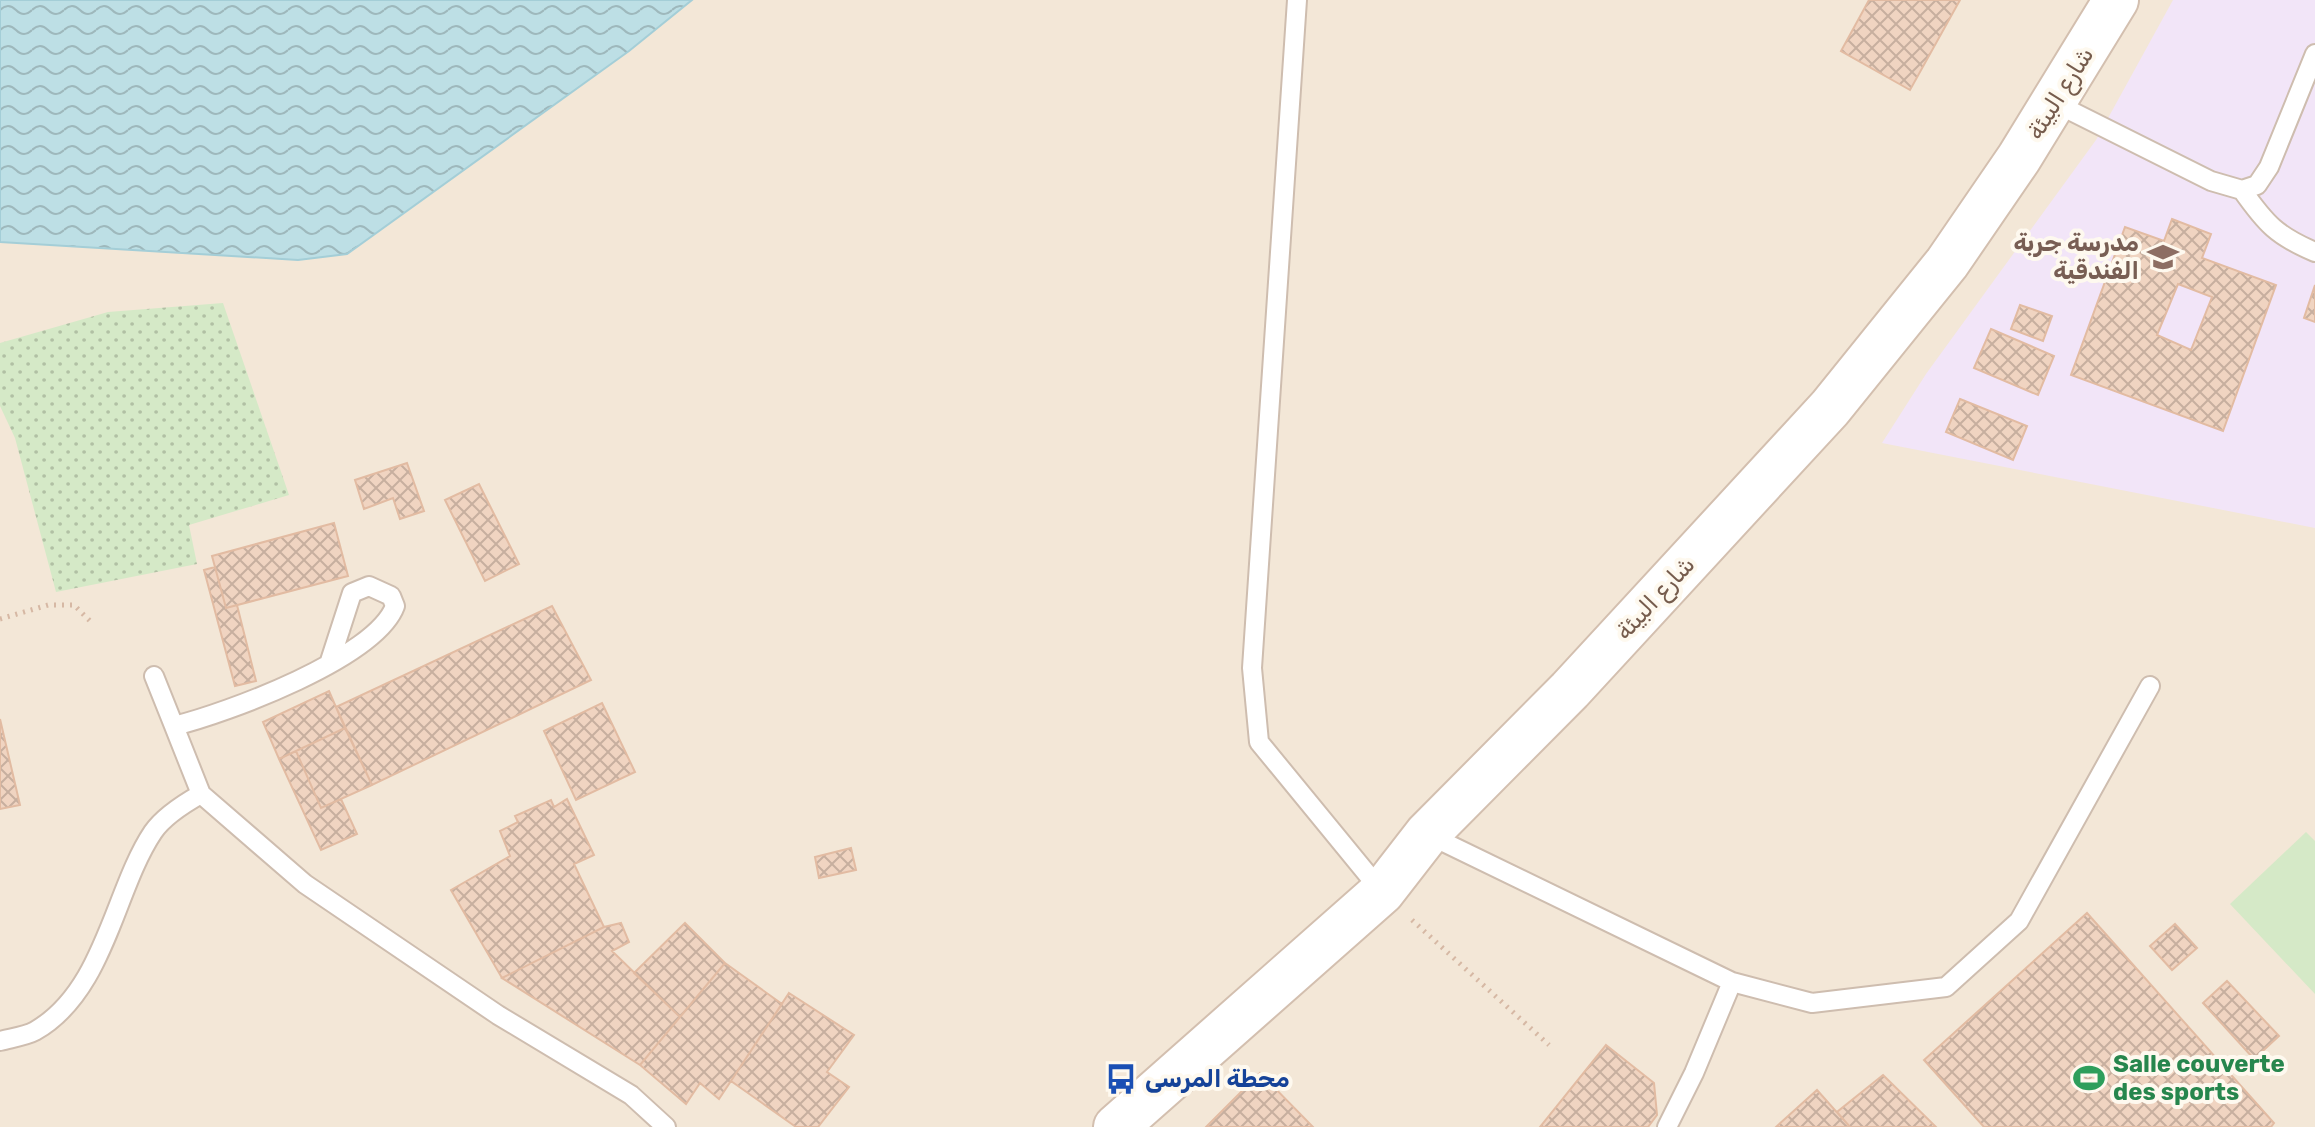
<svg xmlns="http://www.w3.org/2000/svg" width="2315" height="1127" viewBox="0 0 2315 1127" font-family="Rubik,'Noto Naskh Arabic',sans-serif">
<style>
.residential{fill:#f3e7d7}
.education{fill:#f2e5f8}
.grass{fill:#d5e9c7}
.park{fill:url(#park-dots)}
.water{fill:url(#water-waves);stroke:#a4ced7;stroke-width:2}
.building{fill:url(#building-cross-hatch);stroke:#e2bba2;stroke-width:2;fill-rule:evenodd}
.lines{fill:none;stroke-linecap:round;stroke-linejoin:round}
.lane-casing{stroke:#cebdaf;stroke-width:22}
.secondary-casing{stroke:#d3bfaf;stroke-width:48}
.path{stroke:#d6b8a4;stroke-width:5;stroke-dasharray:2 6;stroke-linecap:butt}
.lane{stroke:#fff;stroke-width:18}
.secondary{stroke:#fff;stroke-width:44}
.labels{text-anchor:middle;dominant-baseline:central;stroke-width:8;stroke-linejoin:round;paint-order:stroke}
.street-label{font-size:24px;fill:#765c4d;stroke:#fef9ef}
.education-label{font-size:24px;font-weight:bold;fill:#785e54;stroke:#fef9ef;text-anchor:end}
.leisure-label{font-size:24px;font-weight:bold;fill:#27864d;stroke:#fef9ef;text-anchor:start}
.transit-label{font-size:24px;font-weight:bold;fill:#164399;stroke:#fef9ef;text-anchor:start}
</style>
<defs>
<pattern id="park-dots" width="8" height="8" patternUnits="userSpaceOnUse" patternTransform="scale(2)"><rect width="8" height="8" fill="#d5e9c7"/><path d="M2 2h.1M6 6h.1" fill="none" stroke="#b1c0a4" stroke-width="1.8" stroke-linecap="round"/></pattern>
<pattern id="water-waves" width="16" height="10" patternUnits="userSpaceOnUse" patternTransform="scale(2)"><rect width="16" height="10" fill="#bddfe5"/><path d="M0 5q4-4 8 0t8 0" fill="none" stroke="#9eb8bc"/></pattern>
<pattern id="building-cross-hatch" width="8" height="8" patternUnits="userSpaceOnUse" patternTransform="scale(2)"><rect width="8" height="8" fill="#f0d4c1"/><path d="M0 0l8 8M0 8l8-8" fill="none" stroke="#c7af9f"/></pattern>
</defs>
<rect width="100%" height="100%" fill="#fcf5e9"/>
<path class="residential" d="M692 0H2315V1127H0V242L298 260 347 254 629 51Z"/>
<path class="education" d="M2173 0H2315V528L1882 443 1926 374 2096 140Z"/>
<path class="grass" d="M2306 832 2315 841V994L2230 904Z"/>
<path class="park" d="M223 303 289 495 189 525 197 564 56 592 15 438 0 406V343L108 312Z"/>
<path class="water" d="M0 0H692L629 51 347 254 298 260 0 242Z"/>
<path class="building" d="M1869 0H1960L1910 90 1841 51Z
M2172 219 2211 234 2202 258 2276 285 2223 431 2071 375 2125 227 2164 241ZM2178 284 2212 297 2191 350 2157 335Z
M2315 285V322L2304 318Z
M2020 305 2052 316 2043 341 2011 329Z
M1991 329 2054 356 2038 395 1974 368Z
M1960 399 2027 426 2013 460 1946 432Z
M407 463 424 511 400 519 393 498 364 509 355 480Z
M479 484 519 564 485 581 445 500Z
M334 523 348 576 226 608 212 556Z
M215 567 226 608 237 605 256 681 235 686 204 570Z
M552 606 591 680 372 785 336 707Z
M329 691 345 728 279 759 263 722Z
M602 703 635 772 576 800 544 731Z
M0 719 20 805 0 809Z
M345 728 372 785 321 808 296 751Z
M296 751 321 808 341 799 357 834 321 850 279 759Z
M567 799 594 855 574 864 604 927 502 978 451 890 510 856 500 831 518 822 515 816 551 800 554 807Z
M851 848 856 870 819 878 815 857Z
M2087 913 2274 1123 2271 1127H1984L1924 1060Z
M621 923 629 942 612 951 680 1017 640 1065 502 978 604 927Z
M685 923 725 963 680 1017 634 973Z
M2175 924 2197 948 2172 970 2150 946Z
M725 963 782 1004 719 1099 700 1083 686 1104 640 1065Z
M2227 981 2279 1036 2254 1059 2203 1003Z
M789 993 854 1035 827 1072 849 1087 818 1127H796L731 1081Z
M1606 1045 1654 1083 1657 1115 1648 1127H1540Z
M1260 1073 1313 1127H1206Z
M1883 1075 1936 1127H1850L1837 1112Z
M1817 1090 1850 1127H1776Z"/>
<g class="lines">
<defs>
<path id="lane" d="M1297 0 1252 668 1259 742 1382 892
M2055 103 2211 181 2242 190 2257 185 2269 167 2315 54
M2242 190C2266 224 2277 236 2315 252
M154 676 174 726
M201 794 174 726C227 713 376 658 395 606L391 596 369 586 352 593 330 661
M1427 834 1732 982 1812 1003 1946 987 2019 921 2150 686
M0 1041C11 1038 26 1036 35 1031 105 991 114 890 153 832 164 816 185 803 201 794L305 884 498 1015 631 1095 666 1127
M1667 1127 1694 1073 1732 982"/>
<path id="secondary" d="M1116 1127 1382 892 1427 834 1570 690 1830 408 1947 263 2019 158 2116 0"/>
</defs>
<use href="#lane" class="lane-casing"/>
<use href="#secondary" class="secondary-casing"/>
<path class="path" d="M0 619 48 605H74L93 624
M1412 920 1549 1045"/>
<use href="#lane" class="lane"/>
<use href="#secondary" class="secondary"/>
</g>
<defs>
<symbol id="school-bare" viewBox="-9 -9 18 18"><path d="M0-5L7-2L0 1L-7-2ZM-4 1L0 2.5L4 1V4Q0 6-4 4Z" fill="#8d6e63" stroke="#fef9ef" stroke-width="2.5" paint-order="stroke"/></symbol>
<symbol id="stadium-bare" viewBox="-9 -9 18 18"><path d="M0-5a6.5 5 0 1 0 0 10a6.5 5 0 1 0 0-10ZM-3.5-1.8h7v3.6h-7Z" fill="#2e9e5b" stroke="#fef9ef" stroke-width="2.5" paint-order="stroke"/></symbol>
<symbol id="bus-bare" viewBox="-9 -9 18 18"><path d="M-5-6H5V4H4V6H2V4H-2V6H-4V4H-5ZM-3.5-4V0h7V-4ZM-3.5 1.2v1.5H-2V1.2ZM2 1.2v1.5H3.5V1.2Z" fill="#1a4fb4" stroke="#fef9ef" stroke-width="2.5" paint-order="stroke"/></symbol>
</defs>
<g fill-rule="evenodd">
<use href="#school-bare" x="2141" y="235" width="44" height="44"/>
<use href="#stadium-bare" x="2067" y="1056" width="44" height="44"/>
<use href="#bus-bare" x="1099" y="1057" width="44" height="44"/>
</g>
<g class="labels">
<g class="street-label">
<text transform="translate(2060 93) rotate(-58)">شارع البيئة</text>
<text transform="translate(1655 598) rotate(-47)">شارع البيئة</text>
</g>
<g class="education-label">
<text x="2139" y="243">مدرسة جربة<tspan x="2139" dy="28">الفندقية</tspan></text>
</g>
<g class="leisure-label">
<text x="2113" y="1064">Salle couverte<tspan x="2113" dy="28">des sports</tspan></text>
</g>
<g class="transit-label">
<text x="1145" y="1079">محطة المرسى</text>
</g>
</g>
</svg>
